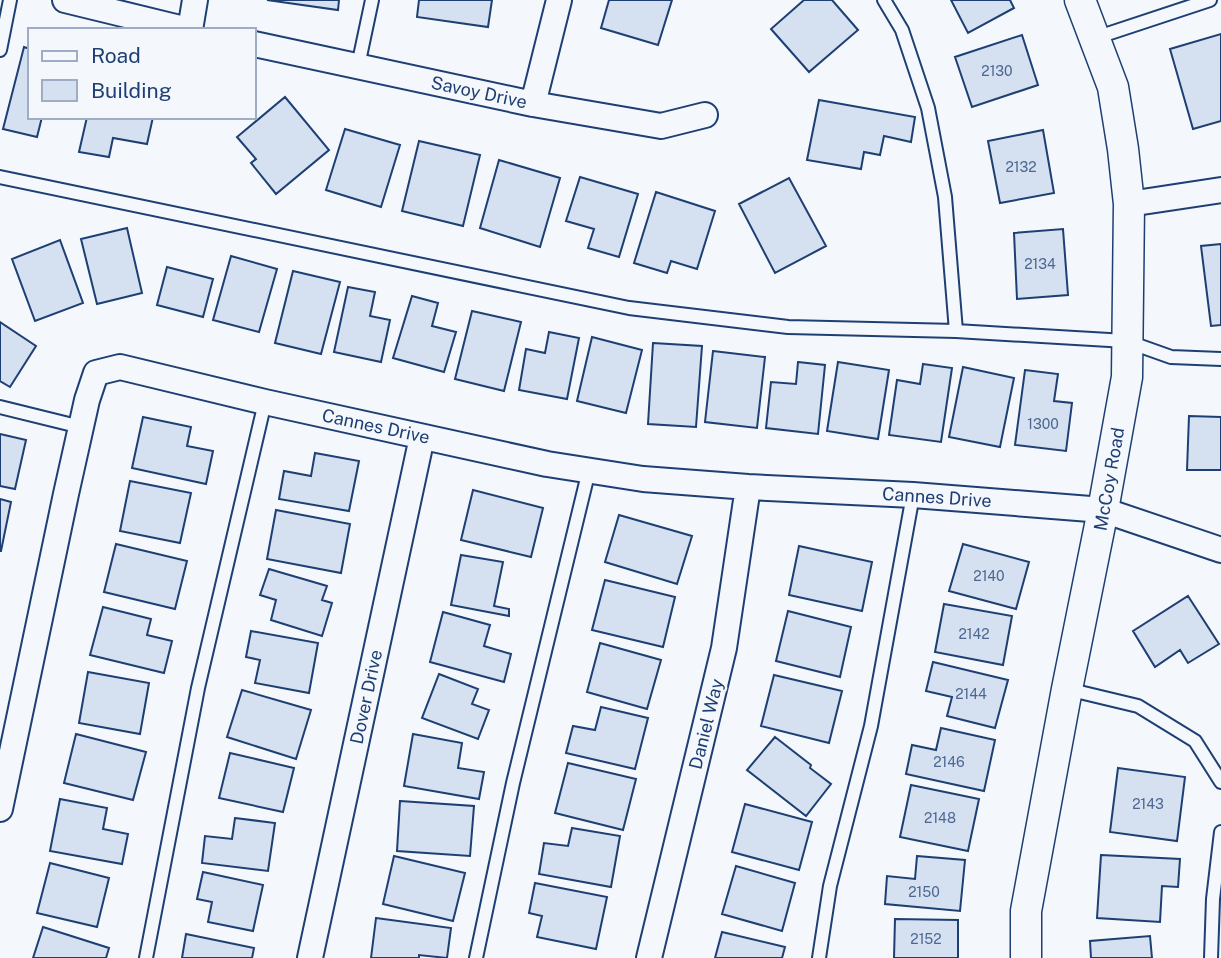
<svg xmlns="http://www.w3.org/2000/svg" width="1221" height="958" viewBox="0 0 1221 958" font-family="'Public Sans',sans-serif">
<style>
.building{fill:#d5e0f0;stroke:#1d3f73;stroke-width:2}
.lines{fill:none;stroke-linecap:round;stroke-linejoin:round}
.service-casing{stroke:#1d3f73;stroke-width:16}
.minor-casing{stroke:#1d3f73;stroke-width:28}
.tertiary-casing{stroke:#1d3f73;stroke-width:33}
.service{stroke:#f4f7fb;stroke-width:12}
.minor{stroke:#f4f7fb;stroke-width:24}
.tertiary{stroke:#f4f7fb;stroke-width:30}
.labels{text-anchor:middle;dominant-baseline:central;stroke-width:5;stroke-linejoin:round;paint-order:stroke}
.number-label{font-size:14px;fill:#4b6792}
.street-label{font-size:18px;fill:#1d3f73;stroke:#f4f7fb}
</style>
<rect width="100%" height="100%" fill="#f4f7fb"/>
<path class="building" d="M267 0H339L338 10Z
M419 0H492L488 27 417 17Z
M609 0H672L658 45 601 28Z
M804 0H832L858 30 809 72 771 29Z
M951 0H1010L1014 8 968 33Z
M1221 34V121L1193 129 1170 49Z
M1022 35 1038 85 972 107 955 57Z
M24 47 30 49V117H42L37 137 3 129Z
M285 97 329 150 276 194 251 163 256 159 237 137Z
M819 100 915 117 911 142 884 136 880 155 864 152 861 169 807 160Z
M87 117H153L147 144 113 138 109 157 79 152Z
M345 129 400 145 381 207 326 190Z
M1043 130 1054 193 1000 203 988 141Z
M419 141 480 155 463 226 402 211Z
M499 160 560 178 540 247 480 228Z
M580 177 638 194 619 257 588 248 594 229 566 221Z
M789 178 826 246 775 273 739 204Z
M656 192 715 211 697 269 671 261 667 273 634 263Z
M127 228 142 293 97 304 81 239Z
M1063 229 1068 295 1017 299 1014 233Z
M60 240 83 303 35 321 12 259Z
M1221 244V325L1211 326 1201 246Z
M231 256 277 269 259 332 213 320Z
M167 267 213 279 203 317 157 305Z
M293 271 340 282 321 354 275 343Z
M348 287 375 292 370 316 390 320 381 362 334 352Z
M412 296 438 303 432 326 456 332 444 372 393 358Z
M472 311 521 322 504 391 455 379Z
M0 322 36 346 10 387 0 381Z
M549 332 579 338 567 399 519 390 526 349 545 353Z
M592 337 642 350 626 413 577 401Z
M653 343 702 346 696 427 648 424Z
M713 351 765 357 757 428 705 422Z
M798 362 825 365 818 434 766 428 771 382 796 384Z
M838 362 889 370 878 439 827 431Z
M923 364 952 368 941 442 889 435 897 380 920 384Z
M963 367 1014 378 1000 447 949 437Z
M1025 370 1058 374 1054 401 1072 403 1066 451 1015 445Z
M1189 416 1221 417V470H1187Z
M143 417 191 427 187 446 213 451 206 484 132 468Z
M0 434 26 440 15 489 0 486Z
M315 453 359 461 349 511 279 499 284 471 311 476Z
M130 481 191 493 180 543 120 531Z
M473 490 543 508 531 557 461 540Z
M0 499 11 502 1 551H0Z
M276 510 350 524 341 573 267 559Z
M619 515 692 536 677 584 605 562Z
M116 544 187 561 175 609 104 592Z
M963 544 1029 562 1016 609 949 591Z
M799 546 872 562 862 611 789 595Z
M461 555 503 562 494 606 509 609V616L451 605Z
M269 569 327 586 322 600 332 603 322 636 271 620 276 600 260 595Z
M605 580 675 597 663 647 592 630Z
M1188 596 1219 644 1188 663 1180 650 1155 667 1133 631Z
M944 604 1012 616 1003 665 935 652Z
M103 607 151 619 147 635 172 641 164 673 90 655Z
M788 611 851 627 840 677 776 661Z
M443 612 490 625 484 646 511 654 504 682 430 662Z
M251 631 318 643 309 693 255 683 260 660 246 657Z
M600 643 661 660 647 709 587 692Z
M933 662 1008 680 995 728 947 716 952 697 926 691Z
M88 672 149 683 140 734 79 723Z
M439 674 478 689 472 704 489 710 478 739 422 718Z
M774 675 842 691 829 743 761 726Z
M242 690 311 710 296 759 227 737Z
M601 707 648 718 635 769 566 753 573 726 595 730Z
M941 728 995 740 984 791 906 774 912 745 936 750Z
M76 734 146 752 133 800 64 783Z
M413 734 462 743 458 768 484 772 479 799 404 786Z
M775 737 811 765 810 768 831 784 806 816 747 770Z
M230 753 294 768 283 812 219 798Z
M568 763 636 779 623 830 555 813Z
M1118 768 1185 777 1177 841 1110 832Z
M911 785 979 799 968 851 900 837Z
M60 799 107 808 103 829 128 834 122 864 50 851Z
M400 801 474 806 470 856 397 851Z
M745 804 812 822 799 870 732 852Z
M235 818 275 823 268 871 202 863 205 836 232 839Z
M572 828 620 836 611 887 539 874 544 843 568 846Z
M1101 855 1180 859 1178 887 1162 886 1160 922 1097 918Z
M394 856 465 873 453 921 383 904Z
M917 856 965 860 960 911 885 904 887 876 915 879Z
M50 863 109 878 97 927 37 913Z
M736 866 795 883 782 931 722 914Z
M203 872 263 885 253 931 208 922 212 902 197 899Z
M535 883 607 897 596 949 537 937 542 916 529 913Z
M376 918 451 928 447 958 419 955V958H371Z
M895 919 958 920V958H894Z
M43 927 109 948 106 958H33Z
M722 932 785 947 782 958H715Z
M186 934 254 948 252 958H182Z
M1150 936 1152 958H1091L1090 941Z"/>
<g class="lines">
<defs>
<path id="service" d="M884 0 902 30 928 108 945 197 956 331
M1095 38 1210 0
M0 50 10 0
M358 66 372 0
M0 177 629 308 788 327 956 331 1126 341 1171 357 1221 359
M0 407 81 427
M1067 689 1138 706 1195 741 1221 782
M146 958 198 688 265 402
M476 958 513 783 589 470
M819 958 830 886 871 726 913 495
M1211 958 1213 899 1221 832"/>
<path id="minor" d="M65 0 188 30
M190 30 195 0
M254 44 533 104 661 126 705 115
M533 104 559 0
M1129 204 1221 190
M0 809 66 494 87 400 96 373 120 367 265 402 547 464 643 479 748 487 913 495 1103 510 1221 550
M310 958 422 437
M649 958 724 648 748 487"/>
<path id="tertiary" d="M1026 958V911L1067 689 1103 510 1127 377 1129 204 1123 149 1113 87 1080 0"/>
</defs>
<use href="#service" class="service-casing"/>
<use href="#minor" class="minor-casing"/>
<use href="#tertiary" class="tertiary-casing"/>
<use href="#service" class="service"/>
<use href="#minor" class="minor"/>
<use href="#tertiary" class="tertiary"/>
</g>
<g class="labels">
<g class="number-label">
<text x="997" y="71">2130</text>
<text x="1021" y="167">2132</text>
<text x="1040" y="264">2134</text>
<text x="1043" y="424">1300</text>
<text x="989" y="576">2140</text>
<text x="974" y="634">2142</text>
<text x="971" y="694">2144</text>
<text x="949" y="762">2146</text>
<text x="1148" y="804">2143</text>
<text x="940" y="818">2148</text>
<text x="924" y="892">2150</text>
<text x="926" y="939">2152</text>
</g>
<g class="street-label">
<text transform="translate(479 92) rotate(12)">Savoy Drive</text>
<text transform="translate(376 426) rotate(12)">Cannes Drive</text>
<text transform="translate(1109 479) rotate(-80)">McCoy Road</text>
<text transform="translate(937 497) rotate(4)">Cannes Drive</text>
<text transform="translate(366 697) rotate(-78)">Dover Drive</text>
<text transform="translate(706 724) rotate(-76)">Daniel Way</text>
</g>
</g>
<rect x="28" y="28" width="228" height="91" fill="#f4f7fb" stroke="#9eadc5" stroke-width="2"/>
<rect x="42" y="51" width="35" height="10" fill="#f4f7fb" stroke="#9eadc5" stroke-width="2"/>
<text x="91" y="63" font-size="21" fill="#1d3f73">Road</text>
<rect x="42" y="80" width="35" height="21" fill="#d5e0f0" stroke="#9eadc5" stroke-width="2"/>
<text x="91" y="98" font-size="21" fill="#1d3f73">Building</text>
</svg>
